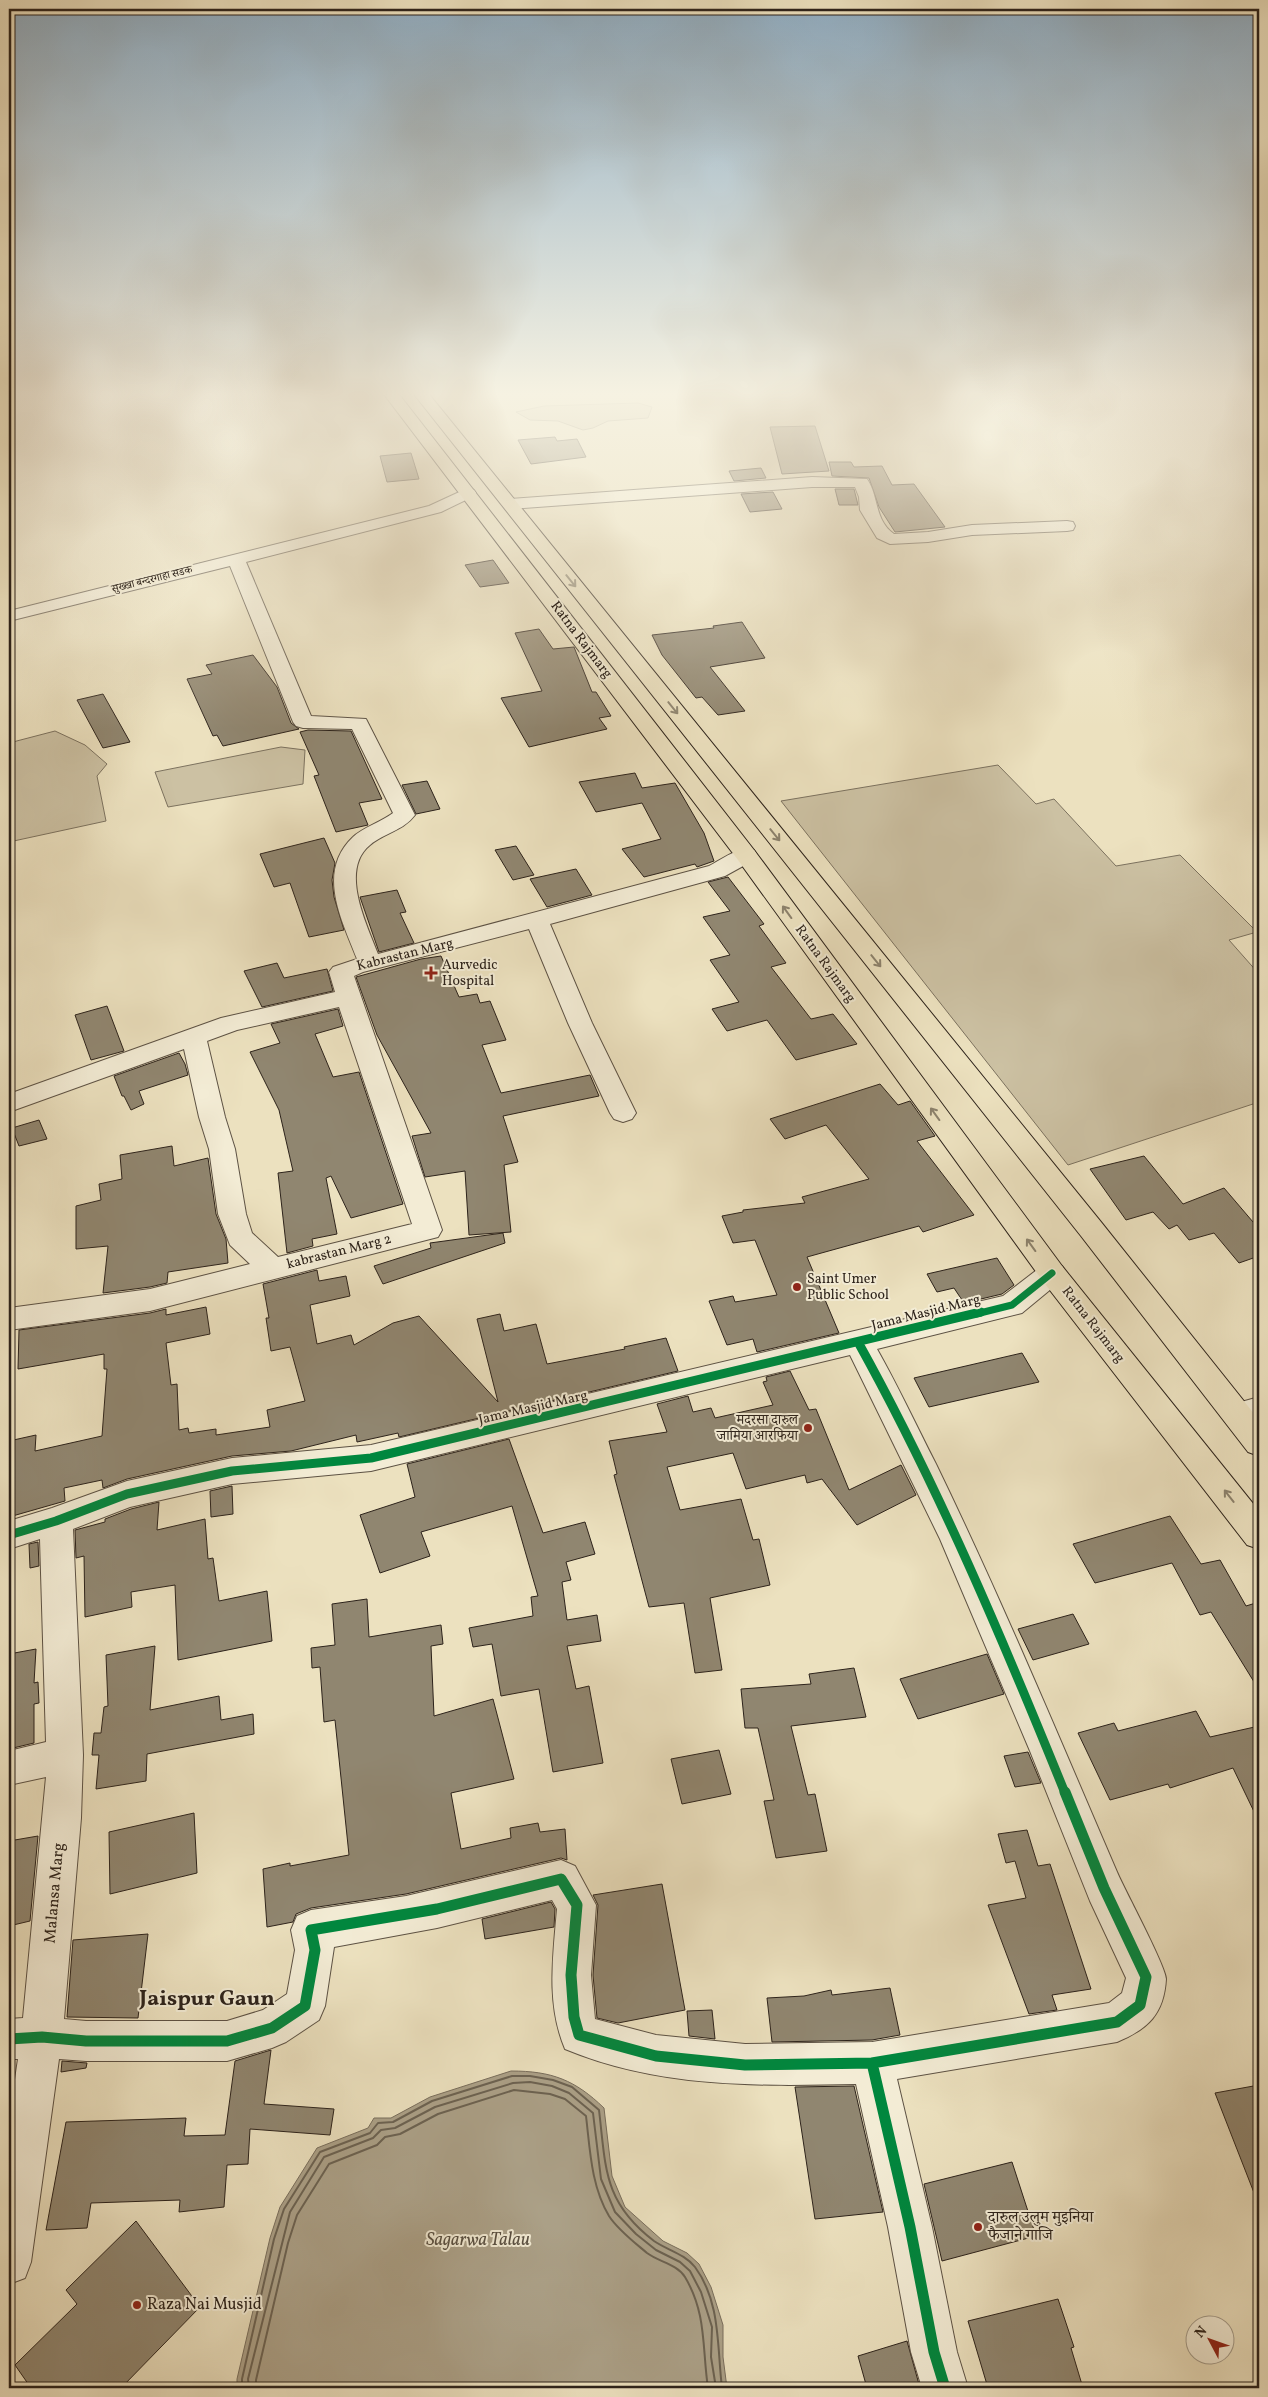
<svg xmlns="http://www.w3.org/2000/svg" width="1268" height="2397" viewBox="0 0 1268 2397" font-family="Vollkorn,'Noto Serif Devanagari',serif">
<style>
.green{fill:#ccc1a3;stroke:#7c725f}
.water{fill:#aba087;stroke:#796e5c}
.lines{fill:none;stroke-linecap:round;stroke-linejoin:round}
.shore{stroke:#6c6251;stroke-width:2}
.building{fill:#908670;stroke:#2d231b}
.minor-casing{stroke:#5d5244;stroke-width:2}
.highway-casing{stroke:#2d231b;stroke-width:2}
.minor{fill:#f3ecd5;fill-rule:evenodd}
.highway{fill:#ece1bf;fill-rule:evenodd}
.cycleway-far2-casing{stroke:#f3ecd5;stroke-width:10}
.cycleway-far1-casing{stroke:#f3ecd5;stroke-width:12}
.cycleway-casing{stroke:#f3ecd5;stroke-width:14}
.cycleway-far2{stroke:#00873e;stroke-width:7}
.cycleway-far1{stroke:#00873e;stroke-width:9}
.cycleway{stroke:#00873e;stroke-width:11}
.oneway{stroke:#8c826d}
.poi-dot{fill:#8f2418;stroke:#f3ecd5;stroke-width:2}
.labels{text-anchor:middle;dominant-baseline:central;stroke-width:4;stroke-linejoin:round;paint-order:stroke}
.far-street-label{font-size:11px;fill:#2d231b;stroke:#f3ecd5}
.street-label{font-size:14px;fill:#2d231b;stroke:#f3ecd5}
.poi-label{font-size:14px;fill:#2d231b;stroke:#f3ecd5;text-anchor:start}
.near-street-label{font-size:16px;fill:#2d231b;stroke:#f3ecd5}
.near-poi-label{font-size:16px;fill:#2d231b;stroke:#f3ecd5;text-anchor:start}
.near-water-label{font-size:18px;font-style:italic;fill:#594f41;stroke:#f3ecd5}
.near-district-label{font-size:22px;font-weight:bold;fill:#2d231b;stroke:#f3ecd5}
</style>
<rect width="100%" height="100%" fill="#ece1bf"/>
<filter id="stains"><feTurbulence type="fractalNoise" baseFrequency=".004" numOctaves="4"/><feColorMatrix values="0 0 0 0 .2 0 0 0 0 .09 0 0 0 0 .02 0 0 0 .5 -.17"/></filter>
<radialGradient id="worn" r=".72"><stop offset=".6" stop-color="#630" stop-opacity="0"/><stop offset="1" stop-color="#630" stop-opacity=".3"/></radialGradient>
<path class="green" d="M638 403 652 407 648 418 608 421 593 428 583 430 558 421 530 420 516 412 544 406Z
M55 731 85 745 107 764 97 776 106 821 9 842V743Z
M281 747 305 750 303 784 168 807 155 772Z
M998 765 1036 804 1054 799 1116 866 1180 855 1257 932 1229 940 1259 974V1102L1068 1165 781 801Z"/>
<path class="water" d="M511 2071C552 2071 575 2080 604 2108L612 2176 625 2207 663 2241 687 2253 699 2264 711 2287 723 2325V2357L727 2388H237V2379L270 2238 280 2207 317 2148 368 2128 374 2118H391L430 2097Z"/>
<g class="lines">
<path class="shore" d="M242 2388V2379L274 2239 284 2209 320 2152 370 2133 378 2123 393 2122 432 2101 512 2076H530L553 2080 572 2087 599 2110C606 2168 603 2202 654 2241 667 2250 685 2254 695 2267 721 2302 717 2348 722 2388
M249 2388 248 2379 290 2212 324 2157 373 2138 381 2130 395 2128 435 2107 513 2083 530 2082 552 2086 569 2093 593 2113 601 2179 615 2212 636 2234 656 2250 680 2262 690 2271 701 2292 712 2327 711 2357 716 2388
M256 2388V2380L288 2243 297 2215 329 2164 377 2145 385 2137 400 2134 438 2114 514 2090 550 2094 565 2099 586 2116C590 2149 591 2186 609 2216 618 2230 634 2242 647 2253 659 2262 677 2264 685 2277 707 2314 702 2348 708 2388"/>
</g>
<path class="building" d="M815 426 829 471 782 474 770 427Z
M555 437 557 441 577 439 586 457 531 464 518 440Z
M411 453 419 479 387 482 380 456Z
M829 462H851L854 467 882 466 892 485 914 484 945 527 895 532 879 507 869 478 832 476Z
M761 468 766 478 734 481 729 471Z
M835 489H854L858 505H839Z
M773 492 782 509 750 512 741 494Z
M493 560 509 583 480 587 465 565Z
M742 622 765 658 710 667 745 711 718 715 702 697 696 698 662 655 652 635 714 628 713 626Z
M539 629 553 649 574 647 592 692H596L611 716 599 718 607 729 529 747 501 698 542 691 515 633Z
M253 655 277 687 291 723 299 729 223 746 217 735 213 736 187 679 212 674 206 665Z
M103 694 130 742 103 748 77 700Z
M308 730 351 731 382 799 359 803 368 825 336 832 314 776 319 775 300 732Z
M635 773 642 788 675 783 704 833 714 861 697 867 695 864 644 877 622 849 661 839 642 803 596 812 579 782Z
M427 781 440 809 416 814 402 785Z
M324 838 335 863 332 880 334 897 344 930 309 937 290 883 274 887 260 854Z
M516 846 534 875 513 880 495 850Z
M576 869 592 895 547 907 530 879Z
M728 877 764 924 759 926 786 963 771 967 811 1019 833 1014 857 1044 796 1060 767 1020 727 1031 712 1009 739 1002 710 960 730 955 703 917 730 911 708 882Z
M397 890 406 912 400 913 414 943 379 952 360 897Z
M441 956 459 997 477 994 480 1003 490 1001 506 1040 482 1045 501 1093 590 1075 599 1096 503 1116 518 1162 504 1165 511 1232 469 1235 465 1171 425 1177 412 1136 431 1133 377 1035 356 977 421 959Z
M277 963 284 978 327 969 333 991 262 1007 244 971Z
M107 1006 124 1051 91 1060 75 1015Z
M338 1009 343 1026 315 1034 333 1077 359 1072 403 1204 351 1218 331 1176 326 1178 337 1234 312 1239 313 1246 287 1253 278 1173 293 1171 279 1110 250 1052 280 1043 271 1024Z
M179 1053 185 1064 188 1075 139 1091 144 1104 131 1110 124 1096H122L114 1076Z
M880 1084 898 1105 910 1101 935 1136 917 1141 974 1215 923 1232 919 1226 807 1257 839 1333 757 1352 753 1339 727 1345 709 1301 733 1296 735 1302 777 1295 755 1240 733 1243 722 1216 743 1212V1210L805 1203 802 1197 869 1179 826 1125 785 1139 770 1119Z
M39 1120 47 1139 19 1146 12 1128Z
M172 1146 174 1166 208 1158 216 1214 226 1239 228 1263 168 1272 167 1283 150 1287 103 1293 108 1246 76 1249V1206L101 1200 99 1184 122 1179 120 1155Z
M1144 1156 1183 1204 1224 1188 1259 1229V1256L1239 1263 1214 1233 1189 1240 1177 1225 1169 1229 1153 1212 1126 1220 1090 1169Z
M503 1233 505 1243 383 1284 374 1266 431 1248 430 1243Z
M997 1258 1014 1285 1002 1294 964 1303 954 1288 937 1292 927 1274Z
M317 1270 319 1281 346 1276 350 1296 310 1305 317 1344 351 1335 354 1345 393 1323 419 1316 498 1402 477 1319 500 1314 504 1331 536 1324 547 1364 625 1349 624 1347 666 1338 678 1371 399 1437 398 1433 357 1442 356 1435 291 1451 232 1456 127 1479 103 1488 102 1480 64 1488 65 1501 9 1517V1441L36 1435 35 1451 102 1436 107 1369H104V1354L18 1369 19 1330 150 1313 166 1309V1315L206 1307 210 1334 166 1343 171 1385 177 1384 179 1430 188 1428 189 1433 216 1429V1435L270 1427 267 1410 305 1401 290 1347 271 1351 266 1318H269L263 1284Z
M1022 1353 1039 1382 929 1407 914 1378Z
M790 1371 809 1410 816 1409 849 1490 901 1465 916 1495 857 1525 822 1479 807 1483 805 1475 746 1489 733 1453 667 1467 680 1510 741 1499 753 1540 759 1539 770 1585 710 1598 722 1670 695 1673 684 1603 649 1607 614 1475 617 1474 609 1441 667 1432 657 1404 688 1396 693 1412 711 1408 715 1418 773 1405 763 1382 767 1381 766 1377Z
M509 1439 543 1533 585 1522 595 1554 566 1562 571 1580 562 1582 567 1620 597 1615 601 1641 567 1646 576 1689 589 1686 603 1763 553 1772 539 1689 501 1696 492 1644 473 1647 469 1628 533 1616 531 1597 538 1596 512 1506 421 1532 430 1556 380 1573 360 1515 415 1497 407 1464Z
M232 1486 233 1514 211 1517 210 1491Z
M159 1502 157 1530 205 1519 208 1559 213 1558 219 1601 267 1591 272 1641 178 1660 175 1585 131 1592 132 1607 85 1617 84 1556 76 1558 75 1530 105 1522V1519L131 1509Z
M1170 1516 1201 1564 1220 1560 1246 1606 1259 1602V1690L1211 1612 1200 1615 1172 1563 1095 1583 1073 1544Z
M38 1542 39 1566 30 1568 29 1544Z
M367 1599 369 1637 441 1625 443 1644 431 1646 434 1716 493 1699 514 1779 451 1793 461 1849 511 1838 510 1828 538 1823 540 1832 565 1829 567 1860 561 1858 406 1894 311 1908 296 1914 293 1922 267 1927 263 1869 290 1863V1866L349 1855 335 1720 324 1722 320 1667 312 1668 311 1648 335 1645 332 1604Z
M1073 1614 1089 1644 1033 1660 1018 1629Z
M155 1646 150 1710 219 1696 221 1720 253 1714 254 1734 147 1754 146 1781 96 1789 99 1755H92L94 1733H101L104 1707 108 1706 106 1655Z
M36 1649 34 1683 38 1682 39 1703 34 1704V1743L9 1749V1654Z
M987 1654 1004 1694 918 1719 900 1679Z
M854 1668 866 1717 791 1726 808 1795 815 1794 827 1851 776 1858 764 1801 774 1800 758 1728H745L741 1689 811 1684 809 1674Z
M1196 1711 1210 1737 1259 1726V1822L1233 1768 1170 1788 1168 1784 1110 1800 1078 1733 1114 1723 1118 1731Z
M719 1750 731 1794 682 1804 671 1759Z
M1028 1752 1041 1783 1015 1787 1004 1756Z
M194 1813 197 1873 110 1894 109 1832Z
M1027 1830 1038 1866 1050 1864 1091 1989 1052 1995 1057 2010 1029 2014 988 1905 1026 1898 1015 1861 1006 1863 998 1834Z
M38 1836 30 1921 9 1926V1841Z
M662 1884 685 2010 618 2023 597 2018 593 1975 598 1905 593 1895Z
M551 1902 555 1909 554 1927 485 1939 482 1919Z
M148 1934 138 2018 67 2017 73 1940Z
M890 1988 900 2035 872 2040 772 2042 767 1998 804 1996 831 1990 832 1995Z
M712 2010 715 2039 689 2036 687 2011Z
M271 2050 264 2104 334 2109 330 2135 250 2129 248 2164 227 2165 224 2207 179 2212 180 2200 91 2203 87 2228 46 2230 66 2122 186 2118 184 2136 225 2135 235 2061Z
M62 2061 87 2063 86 2068 61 2072Z
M1259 2085V2203H1258L1215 2093Z
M854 2086 883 2212 815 2219 795 2087Z
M1012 2162 1036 2236 942 2261 924 2184Z
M136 2221 200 2307 121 2388H31L15 2365 77 2304 66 2290Z
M1058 2299 1074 2347 1071 2348 1083 2388H988L968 2321Z
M907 2341 920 2388H867L858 2356Z"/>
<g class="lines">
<defs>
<path id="minor" d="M812 477 867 479C879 496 874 520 894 534L928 532 972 525 1067 521 1073 522 1075 526 1073 530 1067 531 972 535 928 542 890 544 877 538 860 510 859 497 855 487H812L510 509 504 507 502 504 504 501 510 499Z
M468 488 474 490 476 493 474 496 441 512 246 562 311 716 366 719 415 815C403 831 384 833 370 845 339 870 367 925 378 954L709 866C723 859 738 846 754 850L757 855 754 860 725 876 550 924 592 1023 636 1113 632 1119 623 1122 614 1119 610 1113 568 1023 529 929 363 972 354 976 442 1230 438 1237 150 1311 9 1330V1308L150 1289 250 1264 230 1245 218 1214 209 1149 199 1117 184 1049 9 1112V1094L221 1018 335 992 329 972 333 967 357 959C342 920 316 872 353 837 362 828 381 822 393 813L352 729 303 728 296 726 293 722 230 566 9 621V611L429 506ZM339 1007 412 1224 278 1257 252 1233 246 1214 235 1149 225 1117 207 1041 237 1030Z
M1052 1262 1062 1266 1066 1273 1062 1280 1022 1313 877 1349C898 1386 916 1425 936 1464 1001 1598 1058 1735 1117 1872 1125 1891 1166 1966 1166 1979 1164 2014 1148 2029 1117 2042L897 2079 932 2227 957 2352 968 2388H922L911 2352 888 2227 856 2084C756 2086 659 2088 565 2049 546 2004 553 1957 557 1909L552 1900 437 1928 334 1947 325 2006 319 2020 286 2042 272 2048 227 2061H86L59 2059 31 2262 25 2278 9 2284V2120L18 2059H9V2019L23 2018 46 1777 9 1785V1751L46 1742 40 1539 9 1549V1521L52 1508 127 1481 232 1458 371 1445 1003 1296 1042 1266ZM850 1355 940 1539 1030 1751 1090 1901 1126 1978 1122 1993 1109 2003 872 2042 745 2044 656 2035 595 2019 591 1975 596 1905 575 1866 561 1860 406 1896 311 1910 297 1916 291 1930 295 1950 287 1994 263 2010 227 2021H86L64 2019 81 1818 83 1755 73 1529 130 1507 232 1484 371 1471Z
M1259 1397V1421L1238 1427 1227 1424 1223 1415 1227 1406Z"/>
<path id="highway" d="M383 393H398L754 850 1062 1266 1259 1511V1549L1247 1545 1042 1280 738 860Z
M413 393H428L1101 1222 1259 1420V1456L1248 1452 1081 1236Z"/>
</defs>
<use href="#minor" class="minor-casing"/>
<use href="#highway" class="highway-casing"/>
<use href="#minor" class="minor"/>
<use href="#highway" class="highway"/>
<defs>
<path id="cycleway-far2" d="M976 1314 1012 1305 1052 1273"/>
<path id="cycleway-far1" d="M858 1342C938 1486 1003 1640 1065 1793
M9 1535 56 1521 127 1494 232 1471 371 1458 981 1312"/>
<path id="cycleway" d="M9 2039 42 2037 86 2041H227L272 2028 305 2006 315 1950 311 1930 437 1909 561 1879 577 1905 571 1975 574 2017 579 2035 656 2056 745 2065 872 2063
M945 2388 934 2352 910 2227 872 2063 1117 2022 1140 2005 1146 1977 1104 1888 1065 1792"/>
</defs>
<use href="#cycleway-far2" class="cycleway-far2-casing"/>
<use href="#cycleway-far1" class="cycleway-far1-casing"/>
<use href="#cycleway" class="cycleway-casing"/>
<use href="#cycleway-far2" class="cycleway-far2"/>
<use href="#cycleway-far1" class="cycleway-far1"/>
<use href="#cycleway" class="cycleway"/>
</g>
<defs><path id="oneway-shaft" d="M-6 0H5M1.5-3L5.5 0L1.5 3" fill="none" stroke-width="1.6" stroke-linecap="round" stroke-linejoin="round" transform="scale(1.25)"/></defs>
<g class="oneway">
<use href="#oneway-shaft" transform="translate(571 581) rotate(51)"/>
<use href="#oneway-shaft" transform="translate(673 708) rotate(51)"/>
<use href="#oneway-shaft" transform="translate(775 835) rotate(51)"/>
<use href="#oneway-shaft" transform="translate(787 912) rotate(-126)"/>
<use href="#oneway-shaft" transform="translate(876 961) rotate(51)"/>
<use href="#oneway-shaft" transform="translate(935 1114) rotate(-126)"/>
<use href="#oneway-shaft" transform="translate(1031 1245) rotate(-126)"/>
<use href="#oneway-shaft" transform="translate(1229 1496) rotate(-128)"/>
</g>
<linearGradient id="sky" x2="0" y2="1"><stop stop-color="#8facc1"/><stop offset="0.54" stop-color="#f6f2e2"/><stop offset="1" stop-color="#f6f2e2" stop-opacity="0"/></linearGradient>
<rect width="1268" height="729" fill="url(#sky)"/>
<g class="poi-dot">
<path d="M428.5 965.5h5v5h5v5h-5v5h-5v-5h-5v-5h5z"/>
<circle cx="797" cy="1287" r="5"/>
<circle cx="808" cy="1428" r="5"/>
<circle cx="978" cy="2227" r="5"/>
<circle cx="137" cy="2305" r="5"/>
</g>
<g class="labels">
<g class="far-street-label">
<text transform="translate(152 580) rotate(-14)">सुख्खा बन्दरगाहा सडक</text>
</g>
<g class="street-label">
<text transform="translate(581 640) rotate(53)">Ratna Rajmarg</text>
<text transform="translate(405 955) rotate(-14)">Kabrastan Marg</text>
<text transform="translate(825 964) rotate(54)">Ratna Rajmarg</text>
<text transform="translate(339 1252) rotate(-14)">kabrastan Marg 2</text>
<text transform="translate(926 1313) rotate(-14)">Jama Masjid Marg</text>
<text transform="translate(1093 1325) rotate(52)">Ratna Rajmarg</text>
<text transform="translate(533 1408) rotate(-13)">Jama Masjid Marg</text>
</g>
<g class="poi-label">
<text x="442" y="965">Aurvedic<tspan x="442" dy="16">Hospital</tspan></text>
<text x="807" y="1279">Saint Umer<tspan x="807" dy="16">Public School</tspan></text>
<text x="798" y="1420" text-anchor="end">मदरसा दारुल<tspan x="798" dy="16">जामिया आरफिया</tspan></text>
</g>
<g class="near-street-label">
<text transform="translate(55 1893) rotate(-85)">Malansa Marg</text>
</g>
<g class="near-poi-label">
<text x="988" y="2218">दारुल उलुम मुइनिया<tspan x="988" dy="18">फैजाने गाजि</tspan></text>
<text x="147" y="2305">Raza Nai Musjid</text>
</g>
<g class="near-water-label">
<text x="478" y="2240">Sagarwa Talau</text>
</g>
<g class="near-district-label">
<text x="207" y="1999">Jaispur Gaun</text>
</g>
</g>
<rect width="1268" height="2397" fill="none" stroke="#ece1bf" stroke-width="30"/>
<rect x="10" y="10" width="1248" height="2377" fill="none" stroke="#2d231b" stroke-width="2.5"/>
<rect x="15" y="15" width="1238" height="2367" fill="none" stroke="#2d231b"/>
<g transform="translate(1210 2340) rotate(311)"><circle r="24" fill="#f3ecd5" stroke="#a49c8b"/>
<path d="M0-4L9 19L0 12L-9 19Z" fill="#8f2418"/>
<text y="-8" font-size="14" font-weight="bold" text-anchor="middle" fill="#2d231b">N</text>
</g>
<rect width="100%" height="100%" filter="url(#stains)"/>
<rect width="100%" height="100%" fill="url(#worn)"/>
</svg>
